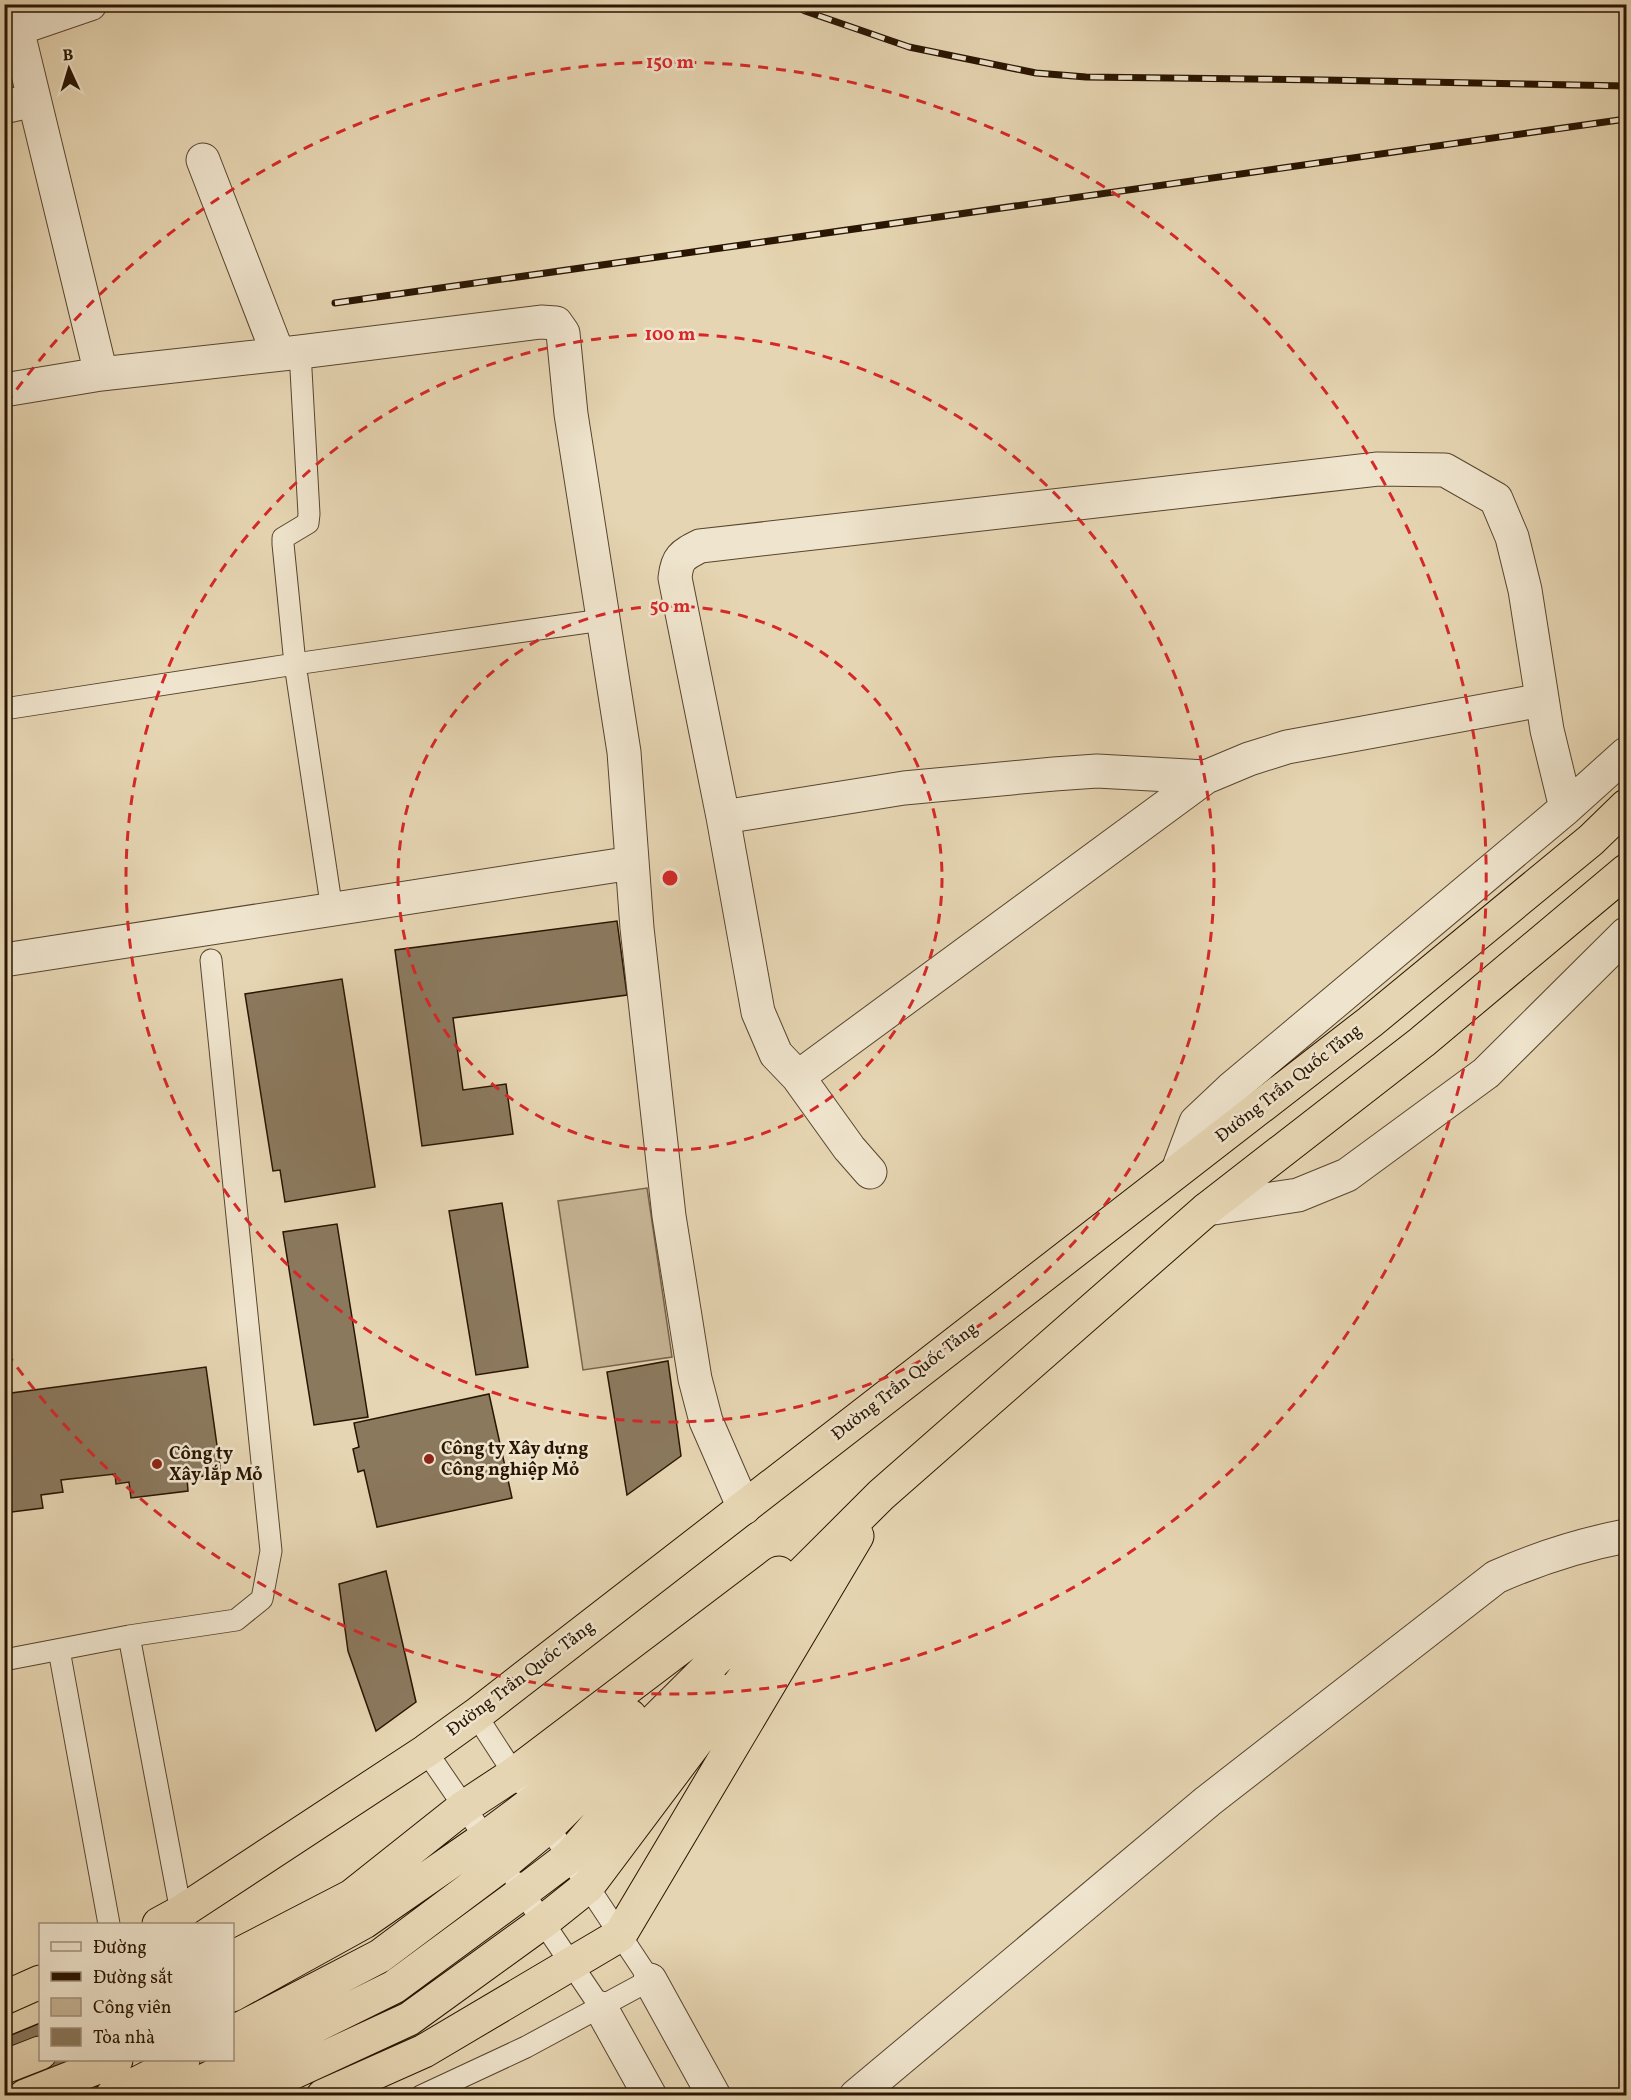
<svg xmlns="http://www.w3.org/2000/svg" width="1631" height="2100" viewBox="0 0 1631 2100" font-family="Vollkorn,serif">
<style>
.green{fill:#c6b494;stroke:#78644b;stroke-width:1.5}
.building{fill:#8b795e;stroke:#291502;stroke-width:1.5}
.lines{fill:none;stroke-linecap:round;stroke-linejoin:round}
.lane-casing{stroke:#58452e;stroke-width:23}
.street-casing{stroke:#58452e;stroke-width:35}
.highway-casing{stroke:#291502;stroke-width:35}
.lane{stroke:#efe4cd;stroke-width:21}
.street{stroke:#efe4cd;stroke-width:33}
.highway{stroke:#e6d5b2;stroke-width:33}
.rail-casing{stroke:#291502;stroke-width:7}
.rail{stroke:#efe4cd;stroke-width:4.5;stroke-dasharray:14;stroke-linecap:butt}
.ring{fill:none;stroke:#d62828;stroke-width:3;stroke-dasharray:10 8}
.poi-dot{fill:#8f2418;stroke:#efe4cd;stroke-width:2}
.labels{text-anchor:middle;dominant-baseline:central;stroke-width:5;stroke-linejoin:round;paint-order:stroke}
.street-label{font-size:18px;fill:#291502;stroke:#efe4cd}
.poi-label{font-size:18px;font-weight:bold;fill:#291502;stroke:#efe4cd;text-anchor:start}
.centre{fill:#d62828;stroke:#efe4cd;stroke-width:3}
.ring-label{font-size:18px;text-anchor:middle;font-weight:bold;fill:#d62828;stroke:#efe4cd;stroke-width:5;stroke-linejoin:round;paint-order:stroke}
</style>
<rect width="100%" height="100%" fill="#e6d5b2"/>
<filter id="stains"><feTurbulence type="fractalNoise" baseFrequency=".00333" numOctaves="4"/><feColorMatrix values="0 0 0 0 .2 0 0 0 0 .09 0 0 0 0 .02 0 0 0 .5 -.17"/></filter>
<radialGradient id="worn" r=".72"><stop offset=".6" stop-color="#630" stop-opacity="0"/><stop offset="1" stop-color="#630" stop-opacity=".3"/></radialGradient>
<path class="green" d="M647 1188 672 1357 583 1370 558 1201Z"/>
<path class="building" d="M617 921 627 995 453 1018 463 1090 506 1084 513 1134 422 1146 395 950Z
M342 979 375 1187 285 1202 280 1170 273 1171 245 994Z
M502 1203 528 1367 476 1375 449 1211Z
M337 1224 368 1417 314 1425 283 1232Z
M668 1361 681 1456 627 1495 607 1372Z
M206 1367 221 1474 187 1478 188 1491 131 1498 129 1482 116 1484 115 1474 61 1480 63 1492 41 1495 43 1508 4 1513V1394Z
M489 1394 512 1498 377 1527 364 1470 358 1472 353 1449 359 1447 354 1423Z
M386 1571 416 1702 376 1731 348 1651 339 1584Z
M40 2023V2060H106L122 2096H4V2038Z"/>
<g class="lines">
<defs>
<path id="lane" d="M300 352 309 514 308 523 283 538V544L295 664 332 910
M4 709 295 664 602 620
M129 1636 181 1912
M59 1650 109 1924
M4 1660 129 1636 236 1620 262 1599 271 1551 211 960
M476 1715 520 1783
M426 1751 491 1846
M516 1882 601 2008
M421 2096 526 2047 650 1980 542 1817"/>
<path id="street" d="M11 4 101 374
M17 29 90 4
M4 107 34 100
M203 160 278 354
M4 390 101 374 300 352 541 322 556 323 563 333 571 414 624 752 637 928 669 1216 695 1379 706 1421 744 1508
M723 817 904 788 1054 774 1097 771 1206 777
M4 960 632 863
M798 1077 1206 777 1249 759 1287 747 1542 700
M1178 1170 1196 1122 1231 1089 1566 808 1626 754
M870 1172 849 1148 798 1077 776 1054 758 1012 723 817 675 578C677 558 682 555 700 546L1378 469 1445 470 1496 499 1512 537 1525 590 1547 730 1566 808
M1207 1209 1298 1195 1347 1175 1486 1073 1626 934
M650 1980 714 2096
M601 2008 650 2096
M856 2096 1208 1801 1496 1577C1541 1557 1579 1545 1626 1536"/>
<path id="highway" d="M159 1924 181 1912 426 1751 476 1715 1370 1022 1591 840 1626 806
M232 1958 352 1896 464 1807 514 1774 779 1573
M232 1995 364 1922 485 1838 533 1802 630 1716
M4 1998 40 1982
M232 2033 380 1956 503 1864 549 1826 881 1495 1207 1209 1422 1042 1626 871
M4 2067 40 2053
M25 2096 116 2060
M112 2096 183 2060
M173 2096 394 1987 523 1892 569 1857 715 1688
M242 2096 409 2019 543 1922 588 1886 813 1586
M323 2096 424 2051 620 1935 857 1536"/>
</defs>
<use href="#lane" class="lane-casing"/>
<use href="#street" class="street-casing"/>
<use href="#highway" class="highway-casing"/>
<use href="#lane" class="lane"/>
<use href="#street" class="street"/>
<use href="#highway" class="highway"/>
<defs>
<path id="rail" d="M793 4 805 11 909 47 1036 73 1086 77 1325 80 1626 86
M335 303 1626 119"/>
</defs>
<use href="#rail" class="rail-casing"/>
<use href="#rail" class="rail"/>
</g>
<g class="ring">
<circle cx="670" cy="878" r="272"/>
<circle cx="670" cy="878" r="544"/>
<path d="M6 404A816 816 0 1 1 6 1352"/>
</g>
<g class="poi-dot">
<circle cx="429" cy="1459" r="6"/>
<circle cx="157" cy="1464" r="6"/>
</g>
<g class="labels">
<g class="street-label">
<text transform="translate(1289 1084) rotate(-38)">Đường Trần Quốc Tảng</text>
<text transform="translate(905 1382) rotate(-38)">Đường Trần Quốc Tảng</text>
<text transform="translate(521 1679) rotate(-37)">Đường Trần Quốc Tảng</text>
</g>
<g class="poi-label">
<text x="441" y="1449">Công ty Xây dựng<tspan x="441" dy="21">Công nghiệp Mỏ</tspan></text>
<text x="169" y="1454">Công ty<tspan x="169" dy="21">Xây lắp Mỏ</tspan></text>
</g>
</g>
<circle cx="670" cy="878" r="9" class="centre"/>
<g class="ring-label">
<text x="670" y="68">150 m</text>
<text x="670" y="340">100 m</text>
<text x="670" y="612">50 m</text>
</g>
<rect width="1631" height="2100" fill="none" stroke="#e6d5b2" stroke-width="24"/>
<rect x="6" y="6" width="1619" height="2088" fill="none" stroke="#291502" stroke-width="3"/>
<rect x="12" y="12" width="1607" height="2076" fill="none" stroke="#291502" stroke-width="1.5"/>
<rect x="39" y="1923" width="195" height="138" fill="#efe4cd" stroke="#a0917c" stroke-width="1.5"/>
<rect x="51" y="1942" width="30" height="9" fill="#efe4cd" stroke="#a0917c" stroke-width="1.5"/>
<text x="93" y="1953" font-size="18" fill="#291502">Đường</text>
<rect x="51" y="1972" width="30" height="9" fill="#291502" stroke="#a0917c" stroke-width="1.5"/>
<text x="93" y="1983" font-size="18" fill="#291502">Đường sắt</text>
<rect x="51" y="1998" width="30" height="18" fill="#c6b494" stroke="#a0917c" stroke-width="1.5"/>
<text x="93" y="2013" font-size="18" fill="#291502">Công viên</text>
<rect x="51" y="2028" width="30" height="18" fill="#8b795e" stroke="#a0917c" stroke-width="1.5"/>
<text x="93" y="2043" font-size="18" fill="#291502">Tòa nhà</text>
<g transform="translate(69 69) rotate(356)" stroke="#efe4cd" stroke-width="4.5" paint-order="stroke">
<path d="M0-4.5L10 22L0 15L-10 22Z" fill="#291502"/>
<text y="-9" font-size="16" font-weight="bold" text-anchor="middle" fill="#291502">B</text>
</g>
<rect width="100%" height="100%" filter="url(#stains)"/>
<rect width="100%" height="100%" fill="url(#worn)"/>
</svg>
